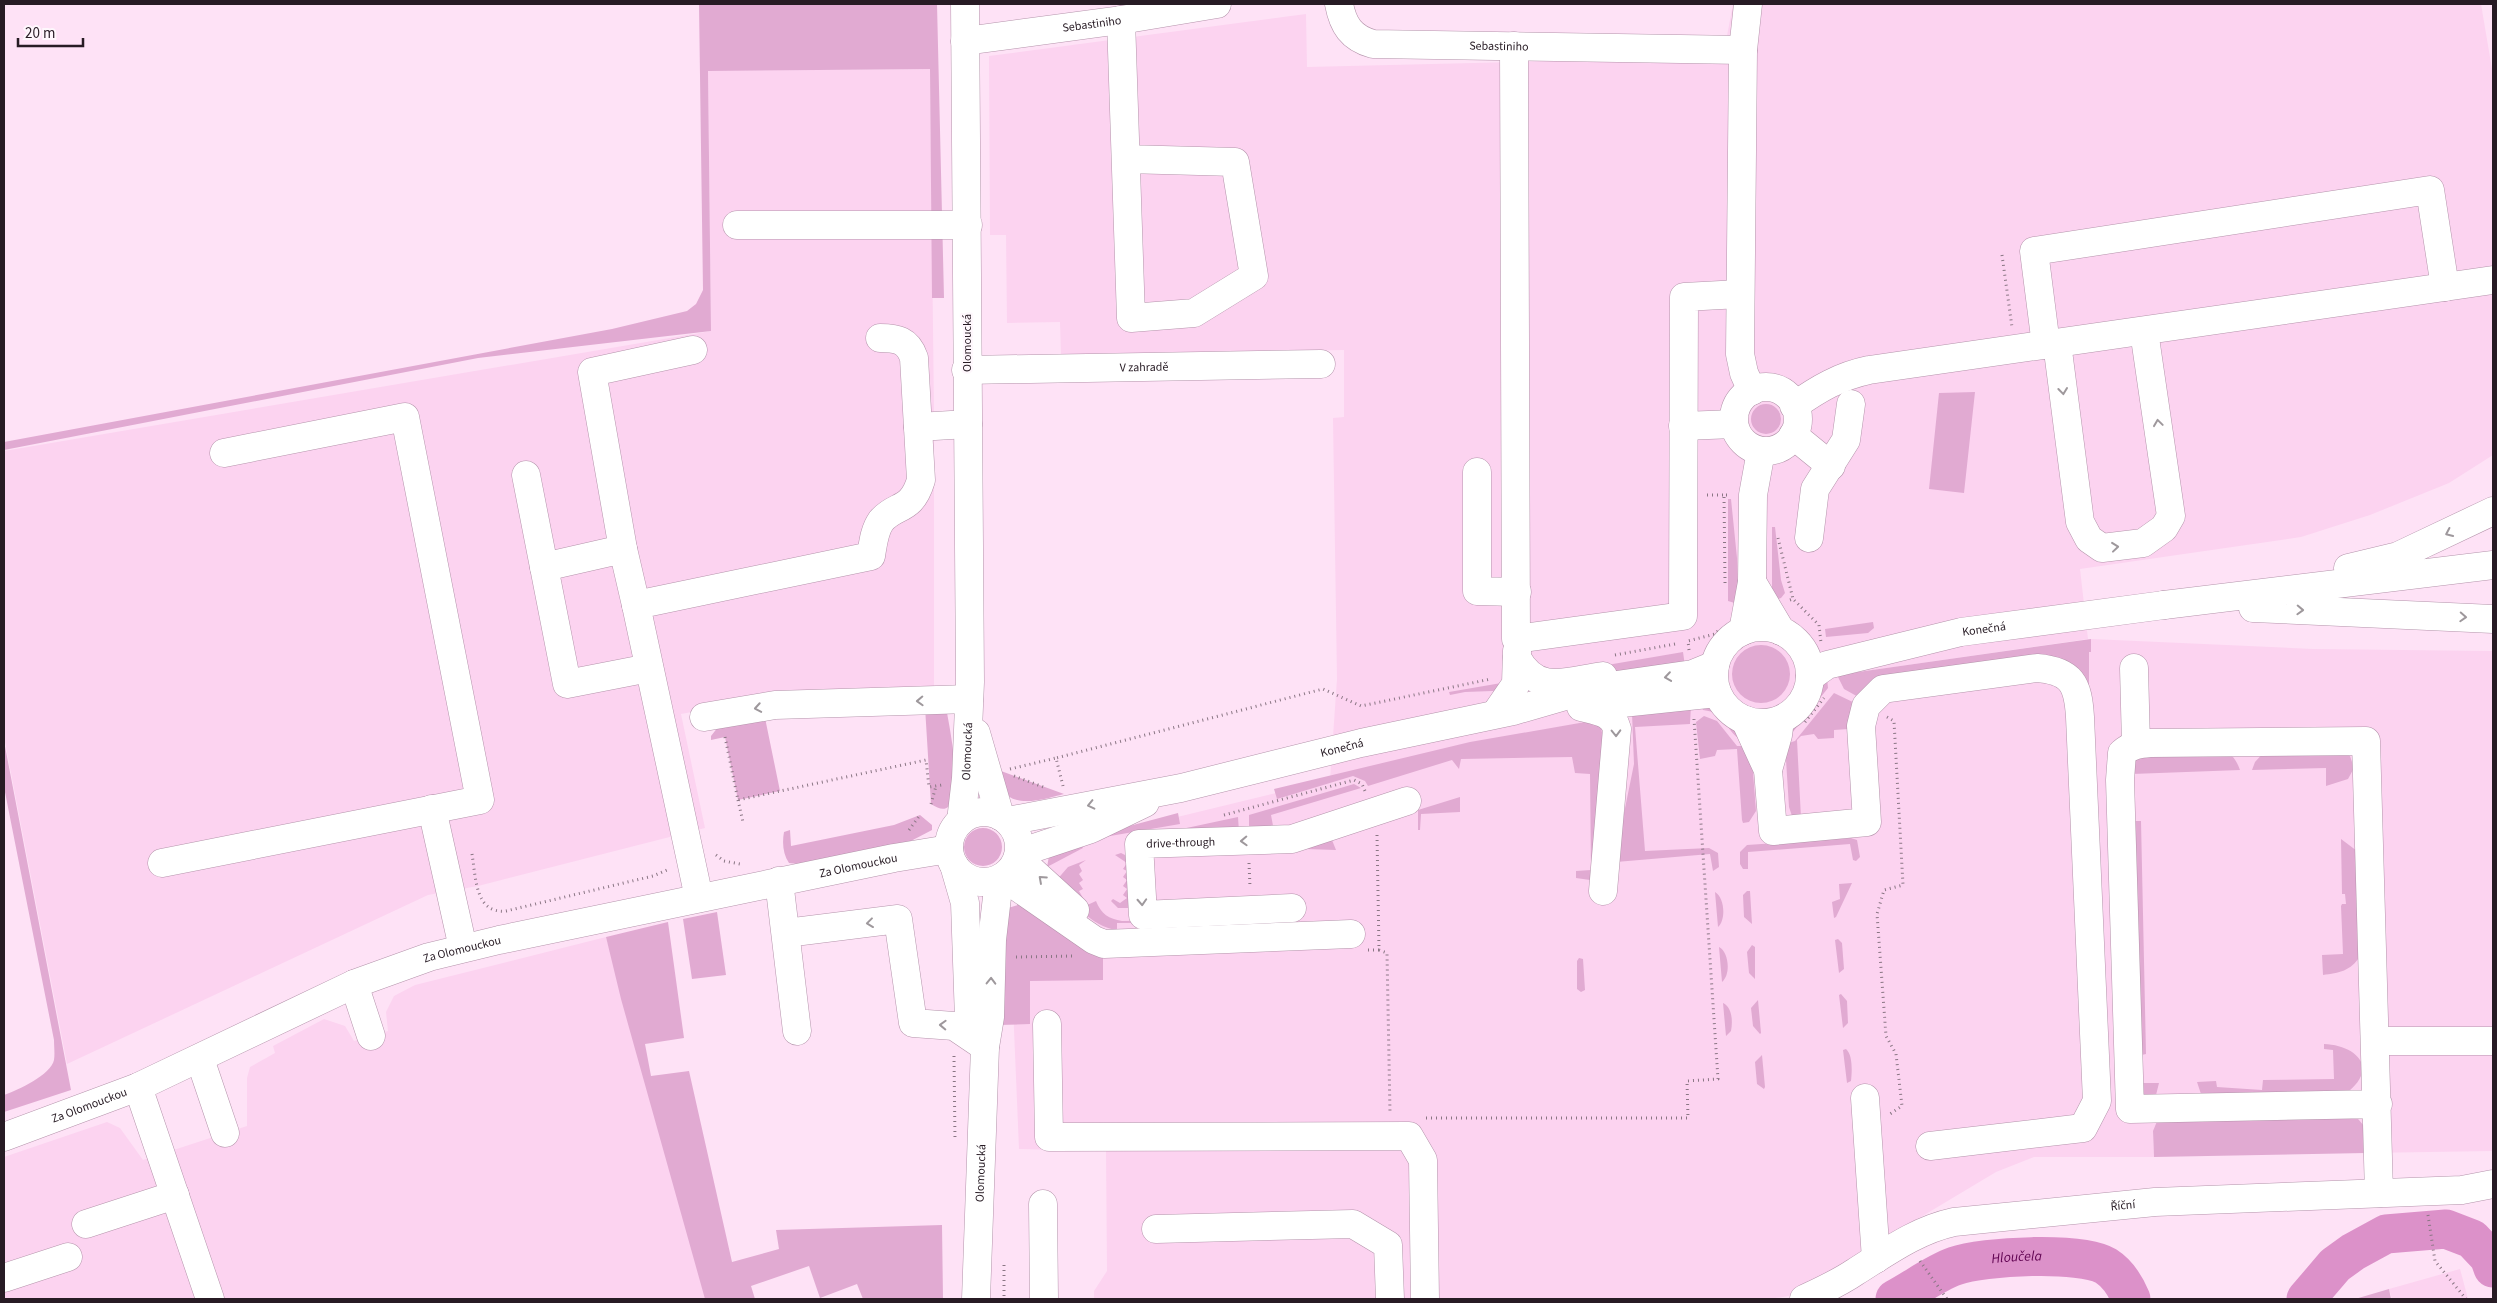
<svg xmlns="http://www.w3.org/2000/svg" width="2497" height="1303" viewBox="0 0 2497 1303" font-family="'Source Sans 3',sans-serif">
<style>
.built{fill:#fcd3f0}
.green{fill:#e1aad2}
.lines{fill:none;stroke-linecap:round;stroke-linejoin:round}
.river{stroke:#dc91c9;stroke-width:39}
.minor-casing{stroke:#b494ab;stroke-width:29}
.major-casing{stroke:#b494ab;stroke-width:29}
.highway-casing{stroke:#b494ab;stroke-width:29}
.path{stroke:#8a7684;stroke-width:3;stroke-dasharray:1 4;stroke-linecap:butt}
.minor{stroke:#fff;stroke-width:28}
.major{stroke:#fff;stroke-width:28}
.highway{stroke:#fff;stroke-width:28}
.oneway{stroke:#9e989c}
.labels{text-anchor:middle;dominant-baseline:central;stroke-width:4.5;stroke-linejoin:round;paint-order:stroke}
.street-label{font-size:12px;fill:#271b24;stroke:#fef7fc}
.water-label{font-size:14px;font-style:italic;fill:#600351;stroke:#fef7fc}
</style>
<rect width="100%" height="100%" fill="#fee2f6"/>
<path class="built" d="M1733 4H2481L2493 75V455L2449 483 2370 515 2301 537 2080 569 2088 639 1838 675 2052 662 2089 774V652L2091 651V639L2313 649 2493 651V1151L2366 1153 2153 1131 2154 1157H2034L1996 1172 1789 1296 1769 1299H1094V1291L1107 1271 1106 1151 1019 1149 1010 934 1062 845 1330 780 1337 679 1333 418 1344 417V350L1061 355 1060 322 1007 323 1006 235H990L989 56 1306 14 1307 67 1723 57Z
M930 69 934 413V690L729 705 681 714 705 828 478 886 428 895 67 1064 4 737V451L711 331 708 71Z
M606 937 708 1299H4V1157L107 1122 120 1128 143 1160 247 1126V1078L250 1067 275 1053 273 1046 324 1019 345 1026 354 1041 388 1031 386 1012 394 996 415 985Z
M2460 1269 2468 1299H2392L2389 1289Z"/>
<path class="green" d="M699 4H937L944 298H932L930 69 708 71 711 331 478 358 4 450V442L612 329 687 311 696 304 703 290Z
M1975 392 1964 493 1929 489 1939 393Z
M1751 419a15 15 0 1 1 30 0a15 15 0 1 1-30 0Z
M1728 499H1731L1737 558 1738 604 1728 601Z
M1772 527H1775L1781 580 1785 593 1781 598 1772 601Z
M1873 622 1874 628 1868 633 1826 637 1825 629Z
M2091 639V652H2089V774L2080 677 1862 699 1844 689 1837 675Z
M1732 674a29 29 0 1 1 58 0a29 29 0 1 1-58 0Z
M1683 652 1685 666 1549 689 1465 692 1450 695 1449 692Z
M1827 678 1828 688 1792 733 1791 718C1806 705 1812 690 1827 678Z
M1834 693 1859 705 1849 729 1834 730V738L1818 739 1814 734 1801 736 1797 740 1801 818 1792 816 1789 807 1785 744 1795 741Z
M1691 705 1690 724 1635 727 1645 851 1709 848 1718 853 1719 867 1713 871 1710 854 1616 862 1611 877 1634 764 1632 713Z
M1701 706 1715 707 1736 721 1738 738C1723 726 1727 713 1703 710Z
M925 707H946C948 720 973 833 931 804Z
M764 713 780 791 738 800 725 737 711 740V736L722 722Z
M1704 716 1717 721 1737 746H1751L1756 811 1749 822 1743 823 1742 820 1737 749 1717 750 1715 756 1700 759 1696 722Z
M1591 721 1600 725 1603 736 1592 879 1590 880 1576 878V871L1591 870 1590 774 1575 773 1572 757 1461 759 1459 769 1452 760 1368 786 1365 781 1353 776 1277 799 1274 789 1470 742Z
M4 741 71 1090 4 1112V1095C18 1090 51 1075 54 1060 55 1054 54 1046 54 1040L4 787Z
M2214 748C2229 751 2235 756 2240 770L2132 774 2134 821H2141L2146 1054 2137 1056 2138 1083H2159L2156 1095 2150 1099 2144 1098 2136 1087 2134 1079 2127 780C2129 765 2133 757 2146 750Z
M2265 751H2345L2350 756 2354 768 2348 779 2326 786V768L2252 770 2255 762Z
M1001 771 1064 794C1047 798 1011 811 1002 787 1001 783 1001 776 1001 771Z
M1354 784 1361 788 1271 815 1274 831H1249V815Z
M1460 797V812L1421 814 1420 830H1418V810Z
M1178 813 1180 824 1081 841 1083 848 1047 867 1049 856 1092 836Z
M920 815 932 825V830L909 842 798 864 789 863C783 854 782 843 784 832L790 830 791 846 894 825Z
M1238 817 1239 832 1163 833Z
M964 847a19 19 0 1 1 38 0a19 19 0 1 1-38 0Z
M1851 838 1857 840 1860 857 1856 861 1853 860 1850 844 1748 852V869H1743L1740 864V852L1747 845Z
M2341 839 2357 851 2360 956C2351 971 2339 973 2323 975L2322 955 2343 954 2341 906 2342 904H2346L2345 894H2342Z
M1332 840 1336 850 1305 849Z
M1121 853 1127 856 1131 908H1118L1111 901 1113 899 1120 903 1127 898 1123 895 1127 889 1123 886 1127 880 1123 877 1127 871 1123 869 1127 863 1115 855Z
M1086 860 1079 865 1082 871 1079 874 1083 880 1079 883 1083 889 1079 891 1083 898 1079 900 1083 907 1096 901C1101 914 1109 919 1122 921L1228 920 1258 914V928L1255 929 1254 922 1117 923V930C1091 927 1071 900 1055 882L1068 867Z
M1852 883 1836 917 1834 918 1832 902 1840 899 1839 884Z
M1747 891H1750L1752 924 1744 917 1743 895Z
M1715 892C1725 898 1726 920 1718 927Z
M1021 904 1103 951V980L1030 981V1024L999 1025 1008 908Z
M717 912 726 975 692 979 683 919Z
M668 922 684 1038 645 1044 651 1076 689 1071 732 1262 779 1249 776 1230 942 1225 943 1299H863L857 1284 820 1298 809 1266 751 1286 755 1299H705L621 999 606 937Z
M1838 939 1842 943 1844 969 1839 973 1835 940Z
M1752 945 1755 947V979L1749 973 1747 952Z
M1719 947C1729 952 1731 975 1722 982Z
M1579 958 1583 959 1585 990 1581 992 1577 989V961Z
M1841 994 1847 1001 1848 1023 1843 1028 1839 995Z
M1758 1000 1761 1033 1760 1034 1753 1026 1751 1008Z
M1723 1003C1732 1007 1733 1021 1731 1031L1726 1036Z
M2324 1044C2354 1045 2379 1066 2349 1091L2202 1097 2197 1082 2216 1081 2217 1087 2262 1090 2263 1080 2334 1079 2333 1050 2324 1049Z
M1846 1049C1853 1055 1852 1072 1851 1081L1847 1083 1843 1050Z
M1762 1055 1765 1087 1764 1089 1757 1084 1755 1062Z
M2353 1113 2364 1126 2366 1153 2154 1157 2153 1131 2158 1119Z
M2389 1289 2391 1299H2355Z"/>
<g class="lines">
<g class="river">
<path id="s1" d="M1895 1299C1914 1289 1935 1273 1955 1266 1983 1256 2081 1251 2106 1266 2117 1273 2126 1287 2131 1299"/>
<path d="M2306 1299 2335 1265 2353 1252 2386 1234 2446 1229 2472 1239 2489 1257 2493 1268"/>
</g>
<defs>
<g id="minor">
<path id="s2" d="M1339 4C1343 25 1351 38 1373 44L1743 50"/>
<path d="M1748 4 1743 50 1740 354 1744 373 1752 391"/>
<path d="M1121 20 1131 318 1194 313 1254 276 1235 162 1126 159"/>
<path id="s3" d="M965 41 1121 20 1217 4"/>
<path d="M1514 46 1516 639 1683 616 1684 297 1740 294"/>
<path d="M737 225H968"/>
<path d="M2057 343 2080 522 2089 539 2102 548 2143 543 2164 528 2171 516 2144 331"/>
<path d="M2046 345 2034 251 2430 190 2445 287"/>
<path id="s4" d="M966 370 1321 364"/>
<circle cx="1766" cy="419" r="32"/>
<path d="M1794 406C1818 389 1840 376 1869 370L2493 280"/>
<path d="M1683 426 1734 424"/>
<path d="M918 427 968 424"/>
<path d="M1793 435 1831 466"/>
<path d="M1477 472V591L1517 592"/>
<path d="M526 475 567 684 649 668"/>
<path d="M1809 538 1815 489 1846 440 1851 404"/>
<path d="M623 549 592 372 693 350"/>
<path d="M544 567 623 549 636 605"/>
<path d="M1752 582 1781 631"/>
<path d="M1743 631 1752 582 1753 495 1761 451"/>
<path d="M1517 658C1538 696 1567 681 1603 676"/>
<path d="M2134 668 2136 744"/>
<path d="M1581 707C1596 711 1613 712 1617 729L1603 891"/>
<path d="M1496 713 1516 684 1517 651"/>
<path d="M704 717 775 705 969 699"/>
<path d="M1745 720 1768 770 1773 831 1867 822 1861 726 1866 706 1883 689 2037 668C2072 671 2078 684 2080 717L2097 1101 2083 1128 1930 1146"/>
<path d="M976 733 1000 816"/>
<path d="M1768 770 1778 735 1780 720"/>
<path d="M432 809 463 948"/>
<path id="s5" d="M961 821 966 778 970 682 965 4"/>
<path d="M1018 858 1075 910"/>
<path d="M162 863 480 800 405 417 224 453"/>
<path d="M954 865 965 903 969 1019 984 1045"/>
<path d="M1003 877 1094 940 1104 944 1351 934"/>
<path d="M779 881 797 1031"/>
<path d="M699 898 636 605 871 556C873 544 874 531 881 521 896 503 911 513 921 480L914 358C908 340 897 338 880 338"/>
<path id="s6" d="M1292 908 1143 915 1139 844 1292 839 1407 801"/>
<path d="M786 933 898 919 913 1023 954 1026 985 1047"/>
<path d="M354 984 371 1036"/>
<path d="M1047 1024 1049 1137 1409 1136 1423 1160 1425 1299"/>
<path d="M2376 1041H2493"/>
<path d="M200 1059 225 1133"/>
<path d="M138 1087 210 1299"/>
<path d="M1865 1098 1876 1259"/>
<path d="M2378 1104 2130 1109 2120 780 2122 753C2131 745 2139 744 2150 743L2366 741 2379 1193"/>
<path d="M1043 1204 1044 1299"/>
<path d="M86 1224 175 1195"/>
<path d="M1156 1229 1353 1224 1388 1245 1390 1299"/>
<path d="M4 1278 68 1257"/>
<path id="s7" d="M976 1299 985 1047 990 1017 992 940 999 880"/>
<path id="s8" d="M1804 1299C1821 1291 1839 1283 1855 1272 1887 1252 1917 1230 1954 1222L2155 1202 2462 1190 2493 1184"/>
</g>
<g id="major">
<circle cx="1762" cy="675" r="48"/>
<path id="s9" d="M1810 677 1827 665 1961 632 2164 605"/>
<path d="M1584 707 1717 693"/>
<circle cx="984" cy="847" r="35"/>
<path id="s10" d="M1008 821 1181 788 1361 743 1513 711 1589 689 1693 674 1715 665"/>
<path d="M1019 853 1091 829 1145 803"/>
<path id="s11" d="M4 1137 138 1087 354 984 429 957 499 940 894 858 949 849"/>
</g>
<path id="highway" d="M2348 568 2398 556 2493 511
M2164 605 2493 565
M2253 608 2493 619"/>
</defs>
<use href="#minor" class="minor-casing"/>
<use href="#major" class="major-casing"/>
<use href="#highway" class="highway-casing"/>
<path class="path" d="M2002 255 2012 327
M1707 495H1724
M1778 538 1793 599
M1725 583 1724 495H1730
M1790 600 1793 599 1819 625 1821 643
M1689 650 1688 641 1715 634 1718 631
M1615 655 1675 644
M1887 717 1894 721 1903 885 1884 890 1877 914 1886 1036 1896 1054 1902 1106 1890 1114
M1805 722 1824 698
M725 737 738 800 926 760 929 787 942 785
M1010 769 1056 758
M1014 776 1046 788
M1063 786 1056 758 1323 689 1361 706 1491 679
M738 800 743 822
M931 804 936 786
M1224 815 1354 780 1362 784 1365 791
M909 830 920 815
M472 854C476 878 475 914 506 911L653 876 667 870
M716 855 724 861 740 864
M1249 863 1250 887
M1368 950H1379L1377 835
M1379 950 1387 953 1390 1113
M1016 957 1074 956
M954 1056 955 1140
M1426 1118H1688L1687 1081 1718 1079 1694 719
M2428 1215 2435 1261 2466 1299
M1920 1261 1947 1299
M1004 1265V1299"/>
<use href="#minor" class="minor"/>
<use href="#major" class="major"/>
<use href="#highway" class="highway"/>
</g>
<defs><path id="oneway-chevron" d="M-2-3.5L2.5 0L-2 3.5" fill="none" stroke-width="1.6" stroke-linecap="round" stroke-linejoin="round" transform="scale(1.25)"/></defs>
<g class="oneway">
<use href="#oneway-chevron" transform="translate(2063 391) rotate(83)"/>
<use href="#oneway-chevron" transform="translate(2158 423) rotate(-98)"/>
<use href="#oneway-chevron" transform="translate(2449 533) rotate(155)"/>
<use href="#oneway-chevron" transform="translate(2115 547) rotate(-6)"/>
<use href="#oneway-chevron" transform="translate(2300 610) rotate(2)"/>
<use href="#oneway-chevron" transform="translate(2463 617) rotate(3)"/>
<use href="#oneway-chevron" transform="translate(1668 677) rotate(172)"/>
<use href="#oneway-chevron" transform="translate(920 701) rotate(178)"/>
<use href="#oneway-chevron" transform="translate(758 708) rotate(170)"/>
<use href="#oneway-chevron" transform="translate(1616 733) rotate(89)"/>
<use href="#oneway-chevron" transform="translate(1091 805) rotate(167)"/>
<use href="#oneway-chevron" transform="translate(1244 841) rotate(178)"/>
<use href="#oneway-chevron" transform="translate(1042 879) rotate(-138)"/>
<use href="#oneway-chevron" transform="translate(1142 902) rotate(87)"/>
<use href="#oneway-chevron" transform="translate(870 923) rotate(173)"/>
<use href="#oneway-chevron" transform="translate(991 981) rotate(-89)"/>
<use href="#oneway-chevron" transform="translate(943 1025) rotate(-178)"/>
</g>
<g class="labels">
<g class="street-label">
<text stroke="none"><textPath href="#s3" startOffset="128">Sebastiniho</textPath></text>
<text stroke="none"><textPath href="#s2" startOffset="182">Sebastiniho</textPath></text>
<text transform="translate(967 343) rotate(-90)">Olomoucká</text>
<text stroke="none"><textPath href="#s4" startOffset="178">V zahradě</textPath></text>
<text stroke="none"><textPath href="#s9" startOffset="182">Konečná</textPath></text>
<text stroke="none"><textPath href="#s10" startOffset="342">Konečná</textPath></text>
<text stroke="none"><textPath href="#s5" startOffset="70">Olomoucká</textPath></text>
<text stroke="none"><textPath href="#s6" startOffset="262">drive-through</textPath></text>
<text stroke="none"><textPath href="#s11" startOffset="901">Za Olomouckou</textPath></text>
<text stroke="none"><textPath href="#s11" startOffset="496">Za Olomouckou</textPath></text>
<text stroke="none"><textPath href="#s11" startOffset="91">Za Olomouckou</textPath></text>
<text stroke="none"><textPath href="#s7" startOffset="126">Olomoucká</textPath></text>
<text stroke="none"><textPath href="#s8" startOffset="339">Říční</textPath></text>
</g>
<g class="water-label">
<text stroke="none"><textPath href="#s1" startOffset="131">Hloučela</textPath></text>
</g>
</g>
<rect width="2497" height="1303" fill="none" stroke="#271b24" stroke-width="10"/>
<path d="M18 38v8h65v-8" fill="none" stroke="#271b24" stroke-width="2.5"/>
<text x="25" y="38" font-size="15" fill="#271b24" stroke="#fef7fc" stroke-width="4" paint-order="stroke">20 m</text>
</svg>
